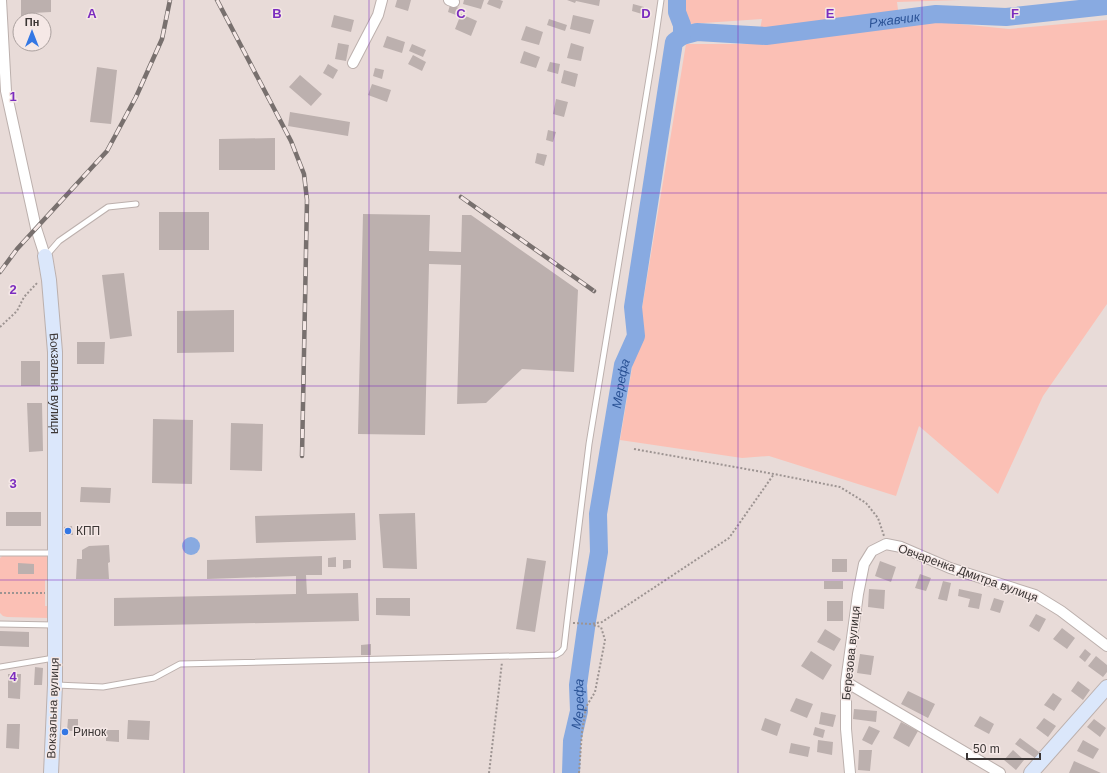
<svg xmlns="http://www.w3.org/2000/svg" width="1107" height="773" viewBox="0 0 1107 773" font-family="Arial,sans-serif">
<style>
.green{fill:#fbc0b5}
.water{fill:#88aae1}
.lines{fill:none;stroke-linecap:round;stroke-linejoin:round}
.river{stroke:#88aae1;stroke-width:18}
.building{fill:#bcb0ae}
.lane-casing{stroke:#bcb0ad;stroke-width:7}
.street-casing{stroke:#bcb0ad;stroke-width:12}
.secondary-casing{stroke:#bcb0ad;stroke-width:16}
.path{stroke:#9d9492;stroke-width:2;stroke-dasharray:2 2;stroke-linecap:butt}
.lane{stroke:#fff;stroke-width:5}
.street{stroke:#fff;stroke-width:10}
.secondary{stroke:#dbe7fb;stroke-width:14}
.rail-casing{stroke:#78706e;stroke-width:4.5}
.rail{stroke:#f5e8e6;stroke-width:3;stroke-dasharray:9;stroke-linecap:butt}
.grid{fill:none;stroke:#7b2cbf;stroke-width:1;stroke-opacity:0.55}
.poi-dot{fill:#3377e4;stroke:#f5e8e6;stroke-width:1.5}
.labels{text-anchor:middle;dominant-baseline:central;stroke-width:3;stroke-linejoin:round;paint-order:stroke}
.street-label{font-size:12px;fill:#3b3635;stroke:#f5e8e6}
.poi-label{font-size:12px;fill:#3b3635;stroke:#f5e8e6;text-anchor:start}
.water-label{font-size:13px;font-style:italic;fill:#2a5295;stroke:#f5e8e6}
.grid-label{font-size:13px;text-anchor:middle;font-weight:bold;fill:#7b2cbf;stroke:#f5e8e6;stroke-width:3;stroke-linejoin:round;paint-order:stroke}
</style>
<rect width="100%" height="100%" fill="#e8dbd8"/>
<path class="green" d="M681 0H961L897 2 899 18 1009 29 1107 20V304L1043 396 998 494 919 426 896 496 769 456 742 458 620 440 686 44H757L762 19 689 24 680 8Z
M3 555H42L48 556 52 560V580H45V606H51V614L48 618 7 617 3 616 0 613V558Z"/>
<path class="water" d="M182 546a9 9 0 1 1 18 0a9 9 0 1 1-18 0Z"/>
<g class="lines">
<g class="river">
<path id="s1" d="M682 36 697 32 766 36 936 14 1006 17 1107 6"/>
<path id="s2" d="M571 773 572 741 579 711 578 685 587 621 599 552 598 514 623 365 636 336 633 307 674 42 682 36V25L677 12V0"/>
</g>
</g>
<path class="building" d="M21 0H51V12L33 13V20H21Z
M397 0H411L408 11 395 7Z
M464 0H484L481 9 463 4Z
M489 0H500L503 1 500 9 487 4Z
M567 0H600L599 6 576 1 575 3Z
M633 4 644 7 642 14 632 11Z
M450 5 459 8 456 15 448 12Z
M461 14 477 21 471 36 455 29Z
M334 15 354 20 351 32 331 27Z
M573 15 594 20 590 34 570 29Z
M549 19 567 25 565 31 547 25Z
M526 26 543 32 539 45 521 40Z
M387 36 405 42 402 53 383 47Z
M338 43 349 45 346 61 335 59Z
M571 43 584 47 581 61 567 58Z
M412 44 426 50 423 57 409 51Z
M524 51 540 57 536 68 520 63Z
M413 55 426 62 422 71 408 64Z
M550 62 560 64 558 74 547 71Z
M328 64 338 70 333 79 323 73Z
M97 67 117 70 111 124 90 122Z
M375 68 384 70 382 79 373 76Z
M564 70 578 74 575 87 561 83Z
M300 75 322 94 311 106 289 87Z
M372 84 391 90 387 102 368 95Z
M556 99 568 102 564 117 553 114Z
M290 112 350 122 348 136 288 126Z
M548 130 556 132 553 142 546 140Z
M275 138V170H219V139Z
M537 153 547 155 544 166 535 163Z
M159 212H209V250H159Z
M363 214 430 215 429 251 461 252 462 215H471L578 290 574 372 522 369 486 403 457 404 461 265 429 264 425 435 358 434Z
M124 273 132 336 110 339 102 275Z
M234 310V352L177 353V311Z
M77 342H105L104 364H77Z
M21 361H40V386H21Z
M27 403H42L43 451 29 452Z
M153 419 193 420 192 484 152 483Z
M231 423 263 424 262 471 230 470Z
M81 487 111 488 110 503 80 502Z
M6 512H41V526H6Z
M355 513 356 540 256 543 255 516Z
M415 513 417 569 383 568 379 514Z
M72 526 73 535H64V527Z
M109 545 110 562 108 563 109 579H76L77 559H82V550L89 546Z
M322 556V575H306L307 594 358 593 359 621 114 626V598L296 594V576L207 579V560Z
M336 557V567H328V558Z
M527 558 546 561 535 632 516 629Z
M832 559H847V572H832Z
M343 560H351V568L343 569Z
M880 561 896 567 891 582 875 576Z
M18 563 34 564V574H18Z
M920 574 931 578 926 591 915 588Z
M824 581H843V589H824Z
M943 581 951 583 947 601 938 599Z
M869 589 885 590 884 609 868 607Z
M959 589 982 594 979 609 968 607 970 599 958 596Z
M376 598H410V616L376 615Z
M994 598 1004 601 1000 613 990 610Z
M827 601H843V621H827Z
M1036 614 1046 619 1039 632 1029 626Z
M1062 628 1075 638 1067 649 1053 639Z
M825 629 841 639 834 651 817 642Z
M0 631 29 632V647L0 646Z
M371 644V655H361V645Z
M1085 649 1091 654 1085 662 1079 657Z
M811 651 832 665 823 680 801 666Z
M860 654 874 656 871 675 857 673Z
M1096 656 1107 665V672L1103 677 1088 666Z
M35 667 43 668 42 685H34Z
M8 674H21L20 699 8 698Z
M1078 681 1090 690 1083 700 1071 691Z
M908 691 935 704 928 718 901 704Z
M1053 693 1062 699 1054 711 1044 705Z
M796 698 813 704 807 718 790 711Z
M854 709 877 711 876 722 853 719Z
M821 712 836 715 833 727 819 724Z
M980 716 994 724 989 734 974 726Z
M765 718 781 724 777 736 761 730Z
M1044 718 1056 726 1048 737 1036 728Z
M68 719H78V731H67Z
M1094 719 1106 728 1100 737 1087 727Z
M128 720 150 721 149 740 127 739Z
M901 722 918 731 909 747 893 738Z
M7 724H20L19 749 6 748Z
M869 726 880 731 872 745 862 740Z
M815 727 825 730 823 738 813 735Z
M106 730H119V742L106 741Z
M1020 738 1039 752 1035 758 1015 744Z
M818 740 833 742 832 755 817 752Z
M1083 740 1099 749 1093 759 1077 751Z
M791 743 810 747 808 757 789 753Z
M859 750H872L870 771 858 770Z
M1013 750 1024 760 1016 770 1004 760Z
M1074 761 1101 773H1069Z"/>
<g class="lines">
<defs>
<path id="lane" d="M46 256 59 241 108 207 136 204
M0 553H55
M0 624 54 625
M0 667 54 658
M56 685 103 687 154 678 180 664 556 655 561 652 564 648 567 622 589 444 654 48 661 0"/>
<path id="street" d="M1 0 6 91 36 228 45 256
M449 0 454 2
M353 63 378 15 382 0
M846 682 1000 773
M850 773 846 729V682L858 594 864 564 872 551 886 544 901 547 950 568 1035 595 1061 611 1107 646"/>
<g id="secondary">
<path id="s3" d="M45 256 49 280 55 352V685L51 773"/>
<path d="M1031 773 1107 687"/>
</g>
</defs>
<use href="#lane" class="lane-casing"/>
<use href="#street" class="street-casing"/>
<use href="#secondary" class="secondary-casing"/>
<path class="path" d="M0 327 17 311 24 297 38 282
M634 449 774 474 840 487 866 503 878 518 884 536
M0 593H45
M573 623 591 624 602 622 729 538 774 474
M489 773 498 697 502 662
M579 773 582 732 586 707 595 692 605 640 601 627 593 625"/>
<use href="#lane" class="lane"/>
<use href="#street" class="street"/>
<use href="#secondary" class="secondary"/>
<defs>
<path id="rail" d="M217 0 291 141 304 174 307 200 302 456
M461 197 594 291
M0 272 17 249 107 151 136 97 162 39 170 0"/>
</defs>
<use href="#rail" class="rail-casing"/>
<use href="#rail" class="rail"/>
</g>
<path class="grid" d="M184 0V773M369 0V773M554 0V773M738 0V773M922 0V773M0 193H1107M0 386H1107M0 580H1107"/>
<g class="poi-dot">
<circle cx="68" cy="531" r="4"/>
<circle cx="65" cy="732" r="4"/>
</g>
<g class="labels">
<g class="street-label">
<text stroke="none"><textPath href="#s3" startOffset="128">Вокзальна вулиця</textPath></text>
<text transform="translate(968 573) rotate(20)">Овчаренка Дмитра вулиця</text>
<text transform="translate(851 653) rotate(-84)">Березова вулиця</text>
<text transform="translate(53 708) rotate(-88)">Вокзальна вулиця</text>
</g>
<g class="poi-label">
<text x="76" y="531">КПП</text>
<text x="73" y="732">Ринок</text>
</g>
<g class="water-label">
<text stroke="none"><textPath href="#s1" startOffset="214">Ржавчик</textPath></text>
<text stroke="none"><textPath href="#s2" startOffset="394">Мерефа</textPath></text>
<text stroke="none"><textPath href="#s2" startOffset="70">Мерефа</textPath></text>
</g>
</g>
<g class="grid-label">
<text x="92" y="18">A</text>
<text x="277" y="18">B</text>
<text x="461" y="18">C</text>
<text x="646" y="18">D</text>
<text x="830" y="18">E</text>
<text x="1015" y="18">F</text>
<text x="13" y="101">1</text>
<text x="13" y="294">2</text>
<text x="13" y="488">3</text>
<text x="13" y="681">4</text>
</g>
<g transform="translate(32 32)"><circle r="19" fill="#f5e8e6" stroke="#aba19f"/>
<path d="M0-3L7 15L0 10L-7 15Z" fill="#3377e4"/>
<text y="-6" font-size="11" font-weight="bold" text-anchor="middle" fill="#3b3635">Пн</text>
</g>
<path d="M967 753v6h73v-6" fill="none" stroke="#3b3635" stroke-width="2"/>
<text x="973" y="753" font-size="12" fill="#3b3635" stroke="#f5e8e6" stroke-width="3" paint-order="stroke">50 m</text>
</svg>
